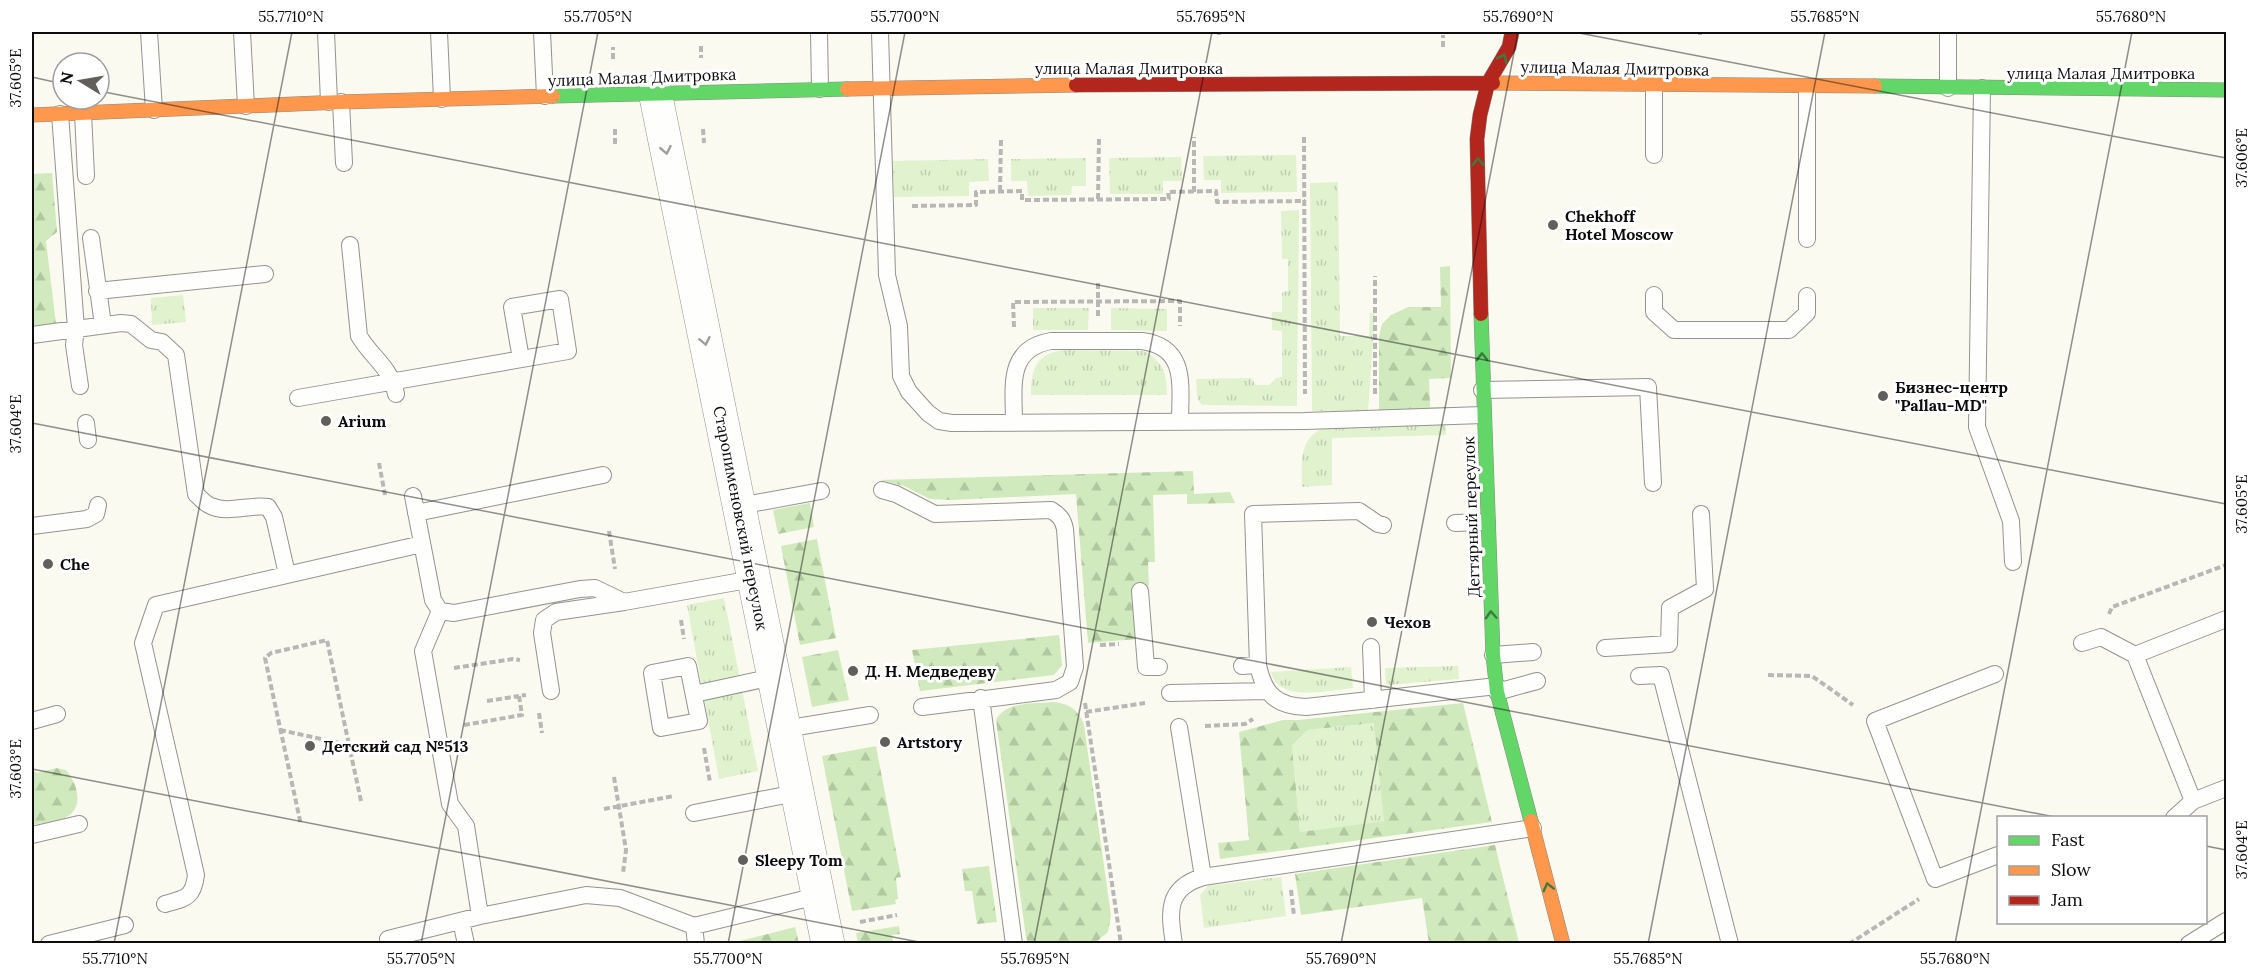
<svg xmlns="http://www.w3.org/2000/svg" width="2258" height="975" viewBox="0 0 2258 975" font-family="Lora,serif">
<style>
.grass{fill:url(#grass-tufts)}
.forest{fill:url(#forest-firs);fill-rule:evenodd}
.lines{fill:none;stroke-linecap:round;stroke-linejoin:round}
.lane-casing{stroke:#94938f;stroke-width:18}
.street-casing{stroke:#94938f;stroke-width:34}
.fast-casing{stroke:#8a8a85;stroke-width:15}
.slow-casing{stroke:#8a8a85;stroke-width:15}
.jam-casing{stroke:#8a8a85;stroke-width:15}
.path{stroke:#b7b7b5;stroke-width:4;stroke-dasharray:6 3;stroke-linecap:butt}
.lane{stroke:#fefefd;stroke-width:16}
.street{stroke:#fefefd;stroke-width:33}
.fast{stroke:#63d668;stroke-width:14}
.slow{stroke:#ff974d;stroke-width:14}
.jam{stroke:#b3261e;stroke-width:14}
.oneway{stroke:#3c7b3f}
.oneway2{stroke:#9d9d9d}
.ticks{fill:none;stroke:#0c0c0c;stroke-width:1.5;stroke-opacity:0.45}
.poi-dot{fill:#605f5c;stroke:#fff;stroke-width:2}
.labels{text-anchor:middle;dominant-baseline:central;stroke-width:6;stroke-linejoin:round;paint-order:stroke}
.street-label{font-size:16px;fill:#0c0c0c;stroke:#fff}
.poi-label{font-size:16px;font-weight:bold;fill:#0c0c0c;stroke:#fff;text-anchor:start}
.neatline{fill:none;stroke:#0c0c0c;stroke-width:2}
.ticks-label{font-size:15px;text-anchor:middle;fill:#0c0c0c}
</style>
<defs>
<pattern id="grass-tufts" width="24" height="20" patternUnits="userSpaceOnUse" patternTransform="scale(1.5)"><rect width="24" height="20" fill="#e1f2cf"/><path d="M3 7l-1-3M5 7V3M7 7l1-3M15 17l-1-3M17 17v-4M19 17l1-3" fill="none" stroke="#c0ceb1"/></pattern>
<pattern id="forest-firs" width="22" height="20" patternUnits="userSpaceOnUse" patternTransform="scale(1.5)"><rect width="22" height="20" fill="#d0eabd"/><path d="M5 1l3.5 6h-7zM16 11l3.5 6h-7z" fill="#b1c8a1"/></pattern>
</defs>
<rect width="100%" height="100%" fill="#fbfaf0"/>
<path class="grass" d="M1296 155 1297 192 1221 193V180H1204L1203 156Z
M1181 157 1182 181H1163V194H1110L1109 158Z
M1086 158V186H1072L1071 195 1028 196 1027 181H1011V159Z
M988 159 989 181 969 182V196L894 197 893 161Z
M1338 182 1340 336H1369L1370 313H1375L1368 411H1312L1310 183Z
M1299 210 1297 406 1202 405C1195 398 1197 388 1196 379L1251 378 1256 385H1269L1276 378 1282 377V331L1272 330V312H1282V292L1288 291V259H1282L1281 211Z
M183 295 186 322 152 325 151 298Z
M1033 308H1089L1088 330H1033Z
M1111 308 1167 309V331L1111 330Z
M1063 350 1144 351C1163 361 1167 374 1167 395H1031C1031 369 1036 354 1063 350Z
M1446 422V435L1332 438V485L1302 487C1302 465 1298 441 1321 429Z
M724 598 758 771 719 779 687 605Z
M1458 666 1459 679 1386 685 1385 668Z
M1351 667 1353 688C1329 690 1279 704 1271 672Z
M1375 723 1385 821 1300 832 1292 746 1307 730Z
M1281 877 1286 916 1204 928 1200 895 1208 886Z"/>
<path class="forest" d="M52 173 57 232 46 241 56 324 32 327V174Z
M1450 266 1451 378 1429 379 1430 407H1451V412H1379V337L1382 324 1391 315 1408 307H1441L1440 267Z
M1193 471 1194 494 1230 492 1235 503 1187 504V494L1153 495 1155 562H1148L1149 586H1133L1137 639 1088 643 1076 494 952 500 930 499 904 486 880 480Z
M810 503 814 527 778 534 773 510Z
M817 539 836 638 800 645 781 546Z
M1059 635 1062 665 1054 675 920 691 912 650Z
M838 650 849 700 812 707 802 657Z
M1053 702C1069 703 1079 710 1084 725L1111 915 1108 932 1095 943H1028L1026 937 996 720C1005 701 1035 704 1053 702Z
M1463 703 1492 822 1220 859 1218 843 1249 840 1239 732 1283 720H1298ZM1374 723 1384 821 1300 832 1292 746 1307 730Z
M876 746 901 877 896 878 898 899 895 900 896 904 852 911 822 756Z
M56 768 66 770C76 782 85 805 68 816 59 822 42 823 32 825V770L37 773Z
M1495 845 1519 943H1429L1422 898 1301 915 1295 874Z
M989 866 997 922 977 924 972 891H965L962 869Z
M899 926 900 934 892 935 893 943H858L856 933Z
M795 927 799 943H732Z"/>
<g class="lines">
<defs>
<path id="lane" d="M149 32 154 110
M242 32 246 106
M326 32 329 102
M439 32 442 99
M542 32 545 96
M819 32 820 89
M880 32 887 275 899 326 901 376 909 392 928 413 939 421 952 423 1305 421 1483 415
M1948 88V32
M1982 88 1977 427 2011 521 2013 562
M341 102 344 163
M83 113 86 176
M60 114 76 329 74 345 80 386
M1654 155V86
M91 238 103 325
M1807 239V87
M350 245 359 336C372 358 390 366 396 394
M97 291 265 274
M1654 295V312L1674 330H1789L1807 313V296
M32 335 121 323 131 324 151 340 162 342 176 355 196 494C200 498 205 504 211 506 228 514 250 504 268 507L274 517 287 574
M1482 390 1648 387 1653 483
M298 398 568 351 560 299 512 307 521 359
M86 423 88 440
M1014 423C1014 387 1006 349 1051 341H1142C1188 347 1180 386 1180 422
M882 490 896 494 935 514 1051 510C1059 515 1063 519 1065 529L1075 667 1070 682 1056 690 922 707
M413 496 433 600 440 611 454 613 580 589 595 588 624 602 753 579
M739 506 821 491
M416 513 603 475
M1455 523 1487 522
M1383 525 1378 524 1359 511 1253 514 1258 665C1264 694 1276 706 1306 707L1497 686
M32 526 87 519 96 514 98 505
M1140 591 1146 667H1159
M440 611 423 651 450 804 466 826 480 916
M2082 643 2101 637 2135 655 2193 801 2174 818
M1371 647 1373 700
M1605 648 1669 644 1670 608 1705 589 1701 514
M1493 655 1533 652
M2135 655 2226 619
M688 666 699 721 661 728 652 673Z
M1242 666 1258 665
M1995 674 1875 721 1935 879 1998 855
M1639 676 1661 675 1730 944
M551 691 542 633 544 620 556 612 624 602
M1497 692 1537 681
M1170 693 1268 691
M694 694 773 677
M981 698 1014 944
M32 721 57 714
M1179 727 1203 877
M784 729 870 715
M2193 801 2226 788
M694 813 796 793
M32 835 79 824
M165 904C186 898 193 898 196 875L143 643 156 605 422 544
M461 921 466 944
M694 926 696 944
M49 944 125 925
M389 944 388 939 480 916 586 895 620 898 694 926 817 896
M1174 944C1169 912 1166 888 1203 877L1533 828
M2189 944 2226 921"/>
<path id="street" d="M655 92 828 944"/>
<path id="fast" d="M1875 86 2226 90
M553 96 847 89
M1481 314 1493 655 1497 692 1531 821"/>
<path id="slow" d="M1493 83 1875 86
M847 89 1076 85
M32 115 341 102 553 96
M1531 821 1563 944"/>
<path id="jam" d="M1076 85 1493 83
M1481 314 1477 139 1480 115 1488 83 1509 47 1512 32"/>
</defs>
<use href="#lane" class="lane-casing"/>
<use href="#street" class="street-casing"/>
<use href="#fast" class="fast-casing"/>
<use href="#slow" class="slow-casing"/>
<use href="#jam" class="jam-casing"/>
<path class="path" d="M1700 32V35
M2140 32V34
M1219 35V32
M701 46V58
M1443 47V35
M613 59V47
M615 129V144
M703 129 704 143
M1304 137 1305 394
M1000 191 1001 139
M1194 192V137
M1098 199 1099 139
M912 206 976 205V192L1022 191V200L1169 199 1168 192 1216 191 1217 202 1305 201
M1098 316V283
M1014 327 1013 302 1180 301V326
M1375 394V276
M379 463 385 495
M609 531 615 569
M2109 614 2112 607 2226 565
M681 620 684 639
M1100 645 1119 644
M454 668 513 659 520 660
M1768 675 1812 676 1853 705
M487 701 519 696
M1085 703 1121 944
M1086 712 1145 703
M539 713 542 733
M464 725 522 715 519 696 526 695
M1205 726 1245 724 1253 719
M280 730 349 745 327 640 271 653 265 658 301 825
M704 748 710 782
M614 777 626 850 623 873
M361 801 349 745 413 752
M604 809 674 796
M1291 890 1294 916
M860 922 897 915
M1849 944 1919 899"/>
<use href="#lane" class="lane"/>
<use href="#street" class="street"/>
<use href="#fast" class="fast"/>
<use href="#slow" class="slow"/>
<use href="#jam" class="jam"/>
</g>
<defs><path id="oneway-chevron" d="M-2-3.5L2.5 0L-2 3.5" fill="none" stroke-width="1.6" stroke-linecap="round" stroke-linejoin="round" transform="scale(1.5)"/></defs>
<g class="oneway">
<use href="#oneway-chevron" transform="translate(1503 58) rotate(-64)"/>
<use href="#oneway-chevron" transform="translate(1478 162) rotate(-91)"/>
<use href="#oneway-chevron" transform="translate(1482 357) rotate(-91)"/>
<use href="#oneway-chevron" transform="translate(1491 615) rotate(-93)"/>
<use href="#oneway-chevron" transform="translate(1548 887) rotate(-104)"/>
</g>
<g class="oneway2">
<use href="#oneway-chevron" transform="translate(666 150) rotate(79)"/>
<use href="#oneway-chevron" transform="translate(705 341) rotate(78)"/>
</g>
<path class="ticks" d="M1574 32 2226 158M32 77 63 84M99 91 2226 504M32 423 2060 818M32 769 929 944M2206 846 2226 850M114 944 292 32M421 944 598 32M728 944 905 32M1034 944 1212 32M1341 944 1518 32M1648 944 1825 32M1955 944 2132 32"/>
<g class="poi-dot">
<circle cx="1553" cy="225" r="6"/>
<circle cx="1883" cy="396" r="6"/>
<circle cx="326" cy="421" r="6"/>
<circle cx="48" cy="564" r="6"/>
<circle cx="1372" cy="622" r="6"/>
<circle cx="853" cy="671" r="6"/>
<circle cx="885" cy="742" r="6"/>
<circle cx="310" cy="746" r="6"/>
<circle cx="743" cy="860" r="6"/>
</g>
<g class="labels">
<g class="street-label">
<text x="1129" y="68">улица Малая Дмитровка</text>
<text transform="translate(1615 68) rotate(1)">улица Малая Дмитровка</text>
<text x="2101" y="73">улица Малая Дмитровка</text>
<text transform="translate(642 77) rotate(-2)">улица Малая Дмитровка</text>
<text transform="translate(1471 517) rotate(-92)">Дегтярный переулок</text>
<text transform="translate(741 518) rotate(79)">Старопименовский переулок</text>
</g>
<g class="poi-label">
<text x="1565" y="216">Chekhoff<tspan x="1565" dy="18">Hotel Moscow</tspan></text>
<text x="1895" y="387">Бизнес-центр<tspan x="1895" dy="18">"Pallau-MD"</tspan></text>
<text x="338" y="421">Arium</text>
<text x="60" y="564">Che</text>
<text x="1384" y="622">Чехов</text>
<text x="865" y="671">Д. Н. Медведеву</text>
<text x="897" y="742">Artstory</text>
<text x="322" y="746">Детский сад №513</text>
<text x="755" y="860">Sleepy Tom</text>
</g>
</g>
<rect width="2258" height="975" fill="none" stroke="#ffffff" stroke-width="66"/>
<rect x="1997" y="816" width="210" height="108" fill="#ffffff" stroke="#9e9e9e" stroke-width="1.5"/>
<rect x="2009" y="836" width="30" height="9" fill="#63d668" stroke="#9e9e9e" stroke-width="1.5"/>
<text x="2051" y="846" font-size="18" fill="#0c0c0c">Fast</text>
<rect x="2009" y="866" width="30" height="9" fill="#ff974d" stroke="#9e9e9e" stroke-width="1.5"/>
<text x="2051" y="876" font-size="18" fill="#0c0c0c">Slow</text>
<rect x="2009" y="896" width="30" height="9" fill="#b3261e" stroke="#9e9e9e" stroke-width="1.5"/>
<text x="2051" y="906" font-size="18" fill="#0c0c0c">Jam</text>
<g transform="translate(81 81) rotate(281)"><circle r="28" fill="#ffffff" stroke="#9e9e9e" stroke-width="1.5"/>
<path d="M0-4.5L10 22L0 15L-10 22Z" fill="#605f5c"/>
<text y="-9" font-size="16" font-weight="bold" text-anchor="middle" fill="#0c0c0c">N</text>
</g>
<rect x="33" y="33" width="2192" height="909" class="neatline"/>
<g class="ticks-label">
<text x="291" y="22">55.7710°N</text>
<text x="598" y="22">55.7705°N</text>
<text x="905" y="22">55.7700°N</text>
<text x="1211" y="22">55.7695°N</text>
<text x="1518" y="22">55.7690°N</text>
<text x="1825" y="22">55.7685°N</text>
<text x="2131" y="22">55.7680°N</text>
<text transform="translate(16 78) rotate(-90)" y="5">37.605°E</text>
<text transform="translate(2242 158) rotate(-90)" y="5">37.606°E</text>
<text transform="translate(16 424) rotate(-90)" y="5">37.604°E</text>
<text transform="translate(2242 504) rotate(-90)" y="5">37.605°E</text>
<text transform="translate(16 769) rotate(-90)" y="5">37.603°E</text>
<text transform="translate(2242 850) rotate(-90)" y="5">37.604°E</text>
<text x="115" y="964">55.7710°N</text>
<text x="421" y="964">55.7705°N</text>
<text x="728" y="964">55.7700°N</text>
<text x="1035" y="964">55.7695°N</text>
<text x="1341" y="964">55.7690°N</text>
<text x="1648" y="964">55.7685°N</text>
<text x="1955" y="964">55.7680°N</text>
</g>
</svg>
